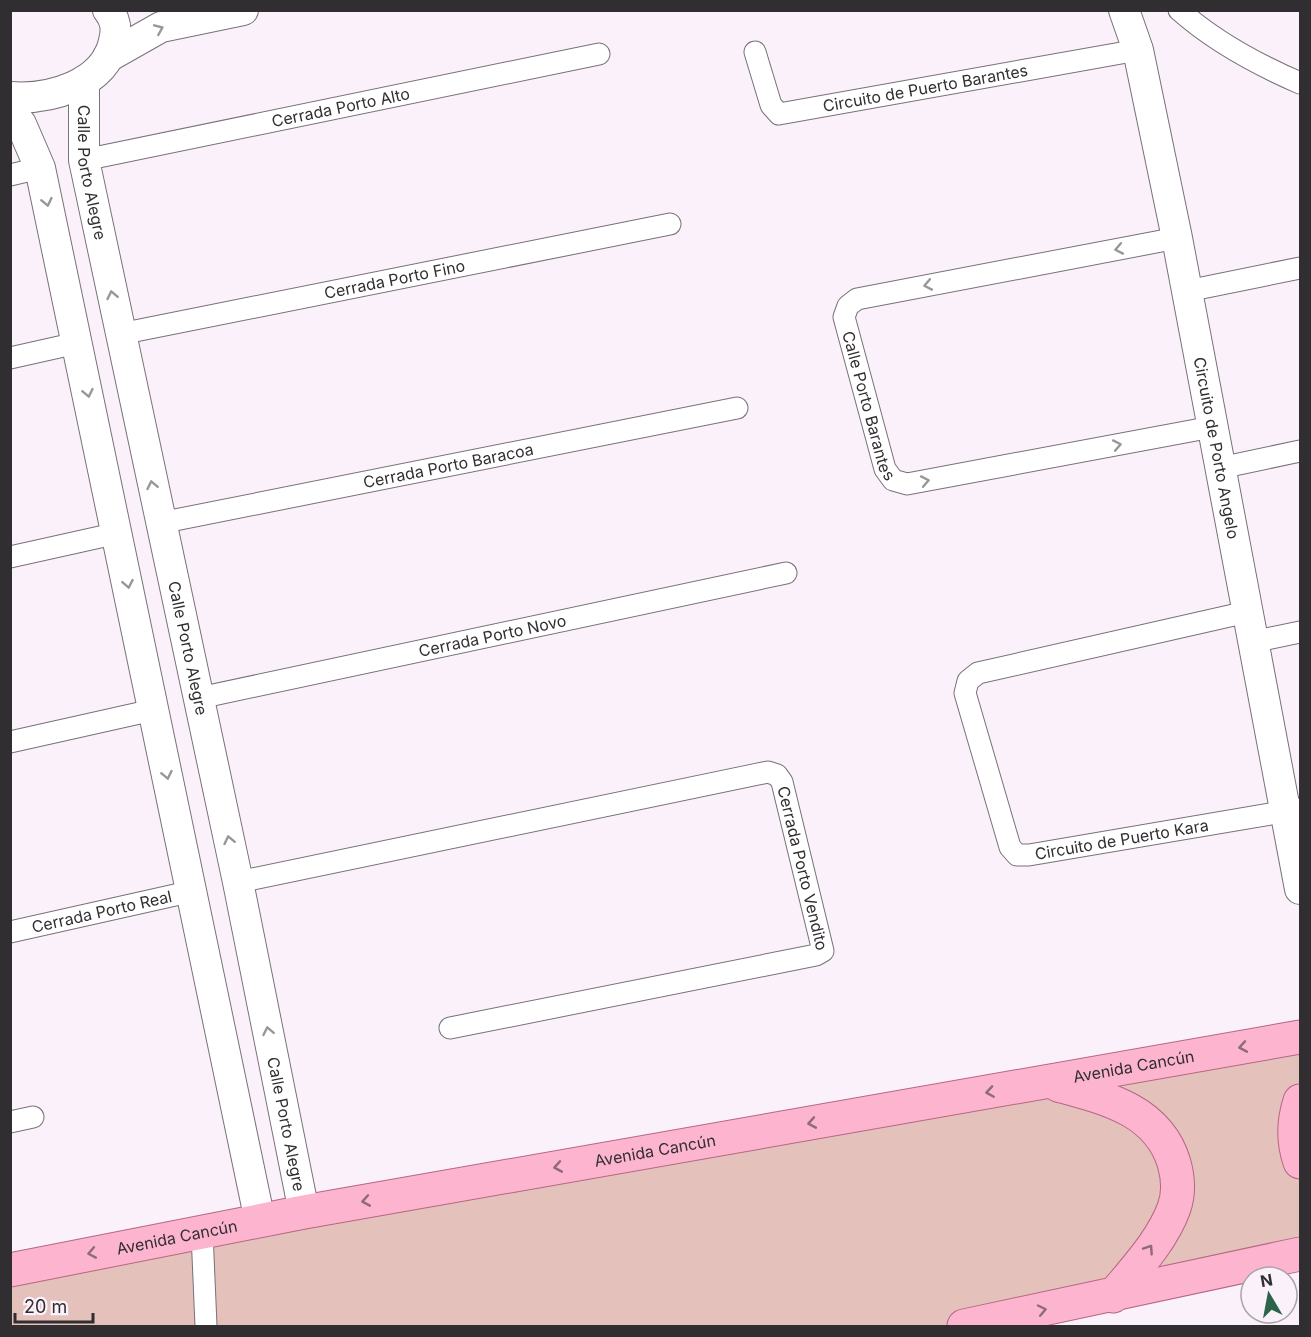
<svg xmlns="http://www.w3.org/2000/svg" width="1311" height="1337" viewBox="0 0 1311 1337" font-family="Inter,sans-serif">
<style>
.green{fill:#e4c1ba}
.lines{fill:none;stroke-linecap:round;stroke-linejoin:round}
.street-casing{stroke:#797179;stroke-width:23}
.secondary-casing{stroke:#797179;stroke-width:32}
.primary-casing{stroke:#b56683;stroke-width:35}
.street{stroke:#fff;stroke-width:21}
.secondary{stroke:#fff;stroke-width:30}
.primary{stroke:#fdb5cf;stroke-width:33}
.oneway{stroke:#989698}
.oneway2{stroke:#8d6b78}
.labels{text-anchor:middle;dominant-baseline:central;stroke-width:4.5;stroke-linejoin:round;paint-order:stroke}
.street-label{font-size:16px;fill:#312e31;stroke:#faf1fa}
</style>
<rect width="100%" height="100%" fill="#faf1fa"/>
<path class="green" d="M1300 1035V1254L964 1326H11V1288L202 1232Z"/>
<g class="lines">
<defs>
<g id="street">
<path d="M1179 10C1215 42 1256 64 1300 83"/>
<path id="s1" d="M755 52 771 105 779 114 1138 50"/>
<path id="s2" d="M84 160 599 54"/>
<path d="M10 175 40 168"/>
<path id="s3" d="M1177 238 857 299 848 306 844 317 885 469 893 480 907 484 1212 427"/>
<path d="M1187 291 1300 268"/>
<path id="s4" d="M120 334 670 224"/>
<path d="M10 358 77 343"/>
<path d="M1220 468 1300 451"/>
<path id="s5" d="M160 523 737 408"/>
<path d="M10 557 118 533"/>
<path id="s6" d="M1247 612 978 673 968 681 965 693 1010 847 1017 855H1029L1300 809"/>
<path d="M1252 642 1300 632"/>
<path id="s7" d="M199 698 786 573"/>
<path d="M10 742 153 710"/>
<path id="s8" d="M238 882 768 772 777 775 782 782 823 951 816 955 450 1028"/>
<path id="s9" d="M10 932 193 891"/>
<path d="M10 1122 33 1117"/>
<path d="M202 1232 206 1326"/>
</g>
<g id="secondary">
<path id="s10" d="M1124 10 1138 50 1177 238 1300 889"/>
<path d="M108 57 161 27 243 10"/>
<path id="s11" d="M84 81V160L238 882 304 1212"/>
<path d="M10 97C49 100 105 85 114 41 117 29 116 20 108 10"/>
<path d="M10 110 21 124 40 168 260 1221"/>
</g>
<g id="primary">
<path d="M1058 1085C1106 1098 1158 1110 1174 1163 1178 1177 1179 1194 1174 1208 1162 1241 1135 1269 1113 1296"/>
<path d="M1300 1101C1293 1122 1293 1142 1300 1162"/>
<path id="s12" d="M10 1270 304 1212 1300 1037"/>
<path d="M964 1326 1300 1254"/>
</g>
</defs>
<use href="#street" class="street-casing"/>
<use href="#secondary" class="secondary-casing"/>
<use href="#primary" class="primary-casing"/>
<use href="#street" class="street"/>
<use href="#secondary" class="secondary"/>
<use href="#primary" class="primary"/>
</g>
<defs><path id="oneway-chevron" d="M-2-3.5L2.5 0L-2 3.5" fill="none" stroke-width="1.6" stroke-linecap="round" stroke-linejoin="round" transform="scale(1.5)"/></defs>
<g class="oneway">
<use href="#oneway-chevron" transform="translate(159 29) rotate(-23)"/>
<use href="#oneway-chevron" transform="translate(47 202) rotate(78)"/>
<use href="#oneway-chevron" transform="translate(1119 249) rotate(169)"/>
<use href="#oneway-chevron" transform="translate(928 285) rotate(169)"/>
<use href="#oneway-chevron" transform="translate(112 295) rotate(-102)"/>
<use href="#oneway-chevron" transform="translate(88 393) rotate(78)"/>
<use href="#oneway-chevron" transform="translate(1117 445) rotate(-11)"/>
<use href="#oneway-chevron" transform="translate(925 481) rotate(-11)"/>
<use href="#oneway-chevron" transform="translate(152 485) rotate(-102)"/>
<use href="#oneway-chevron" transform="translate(128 584) rotate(79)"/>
<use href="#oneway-chevron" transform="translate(167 775) rotate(78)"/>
<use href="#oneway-chevron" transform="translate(229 840) rotate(-102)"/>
<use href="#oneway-chevron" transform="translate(268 1031) rotate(-101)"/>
</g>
<g class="oneway2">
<use href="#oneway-chevron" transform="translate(1243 1047) rotate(170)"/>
<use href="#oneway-chevron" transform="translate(990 1092) rotate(171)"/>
<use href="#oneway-chevron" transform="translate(812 1123) rotate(170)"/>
<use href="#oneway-chevron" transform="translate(558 1167) rotate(170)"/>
<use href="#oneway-chevron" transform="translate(366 1201) rotate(170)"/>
<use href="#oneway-chevron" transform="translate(1149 1249) rotate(-56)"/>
<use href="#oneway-chevron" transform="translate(92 1253) rotate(169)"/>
<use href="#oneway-chevron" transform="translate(1042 1310) rotate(-12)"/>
</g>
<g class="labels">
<g class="street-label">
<text stroke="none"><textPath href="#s1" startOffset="216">Circuito de Puerto Barantes</textPath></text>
<text stroke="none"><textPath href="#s2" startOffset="262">Cerrada Porto Alto</textPath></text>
<text stroke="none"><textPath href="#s11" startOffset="92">Calle Porto Alegre</textPath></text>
<text stroke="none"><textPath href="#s4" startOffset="280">Cerrada Porto Fino</textPath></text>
<text stroke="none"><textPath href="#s3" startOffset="441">Calle Porto Barantes</textPath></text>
<text stroke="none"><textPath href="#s10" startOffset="448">Circuito de Porto Angelo</textPath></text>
<text stroke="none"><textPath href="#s5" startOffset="294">Cerrada Porto Baracoa</textPath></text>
<text stroke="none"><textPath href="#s7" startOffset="300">Cerrada Porto Novo</textPath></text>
<text stroke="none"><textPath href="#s11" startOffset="578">Calle Porto Alegre</textPath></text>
<text stroke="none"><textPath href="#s6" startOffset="578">Circuito de Puerto Kara</textPath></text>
<text stroke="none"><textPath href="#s8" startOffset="648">Cerrada Porto Vendito</textPath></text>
<text stroke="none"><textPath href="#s9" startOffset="94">Cerrada Porto Real</textPath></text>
<text stroke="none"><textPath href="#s12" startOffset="1142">Avenida Cancún</textPath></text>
<text stroke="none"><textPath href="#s11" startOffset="1064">Calle Porto Alegre</textPath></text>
<text stroke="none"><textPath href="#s12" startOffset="656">Avenida Cancún</textPath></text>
<text stroke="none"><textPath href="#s12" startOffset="170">Avenida Cancún</textPath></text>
</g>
</g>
<rect width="1311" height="1337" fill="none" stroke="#312e31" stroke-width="24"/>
<g transform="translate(1269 1295) rotate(350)"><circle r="28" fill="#faf1fa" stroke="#aaa3aa" stroke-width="1.5"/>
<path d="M0-4.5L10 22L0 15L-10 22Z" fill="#2c634b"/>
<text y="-9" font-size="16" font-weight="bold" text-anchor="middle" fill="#312e31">N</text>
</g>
<path d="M15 1313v9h78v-9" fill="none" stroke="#312e31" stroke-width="3"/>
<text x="24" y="1313" font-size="18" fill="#312e31" stroke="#faf1fa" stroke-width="4.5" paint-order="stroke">20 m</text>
</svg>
